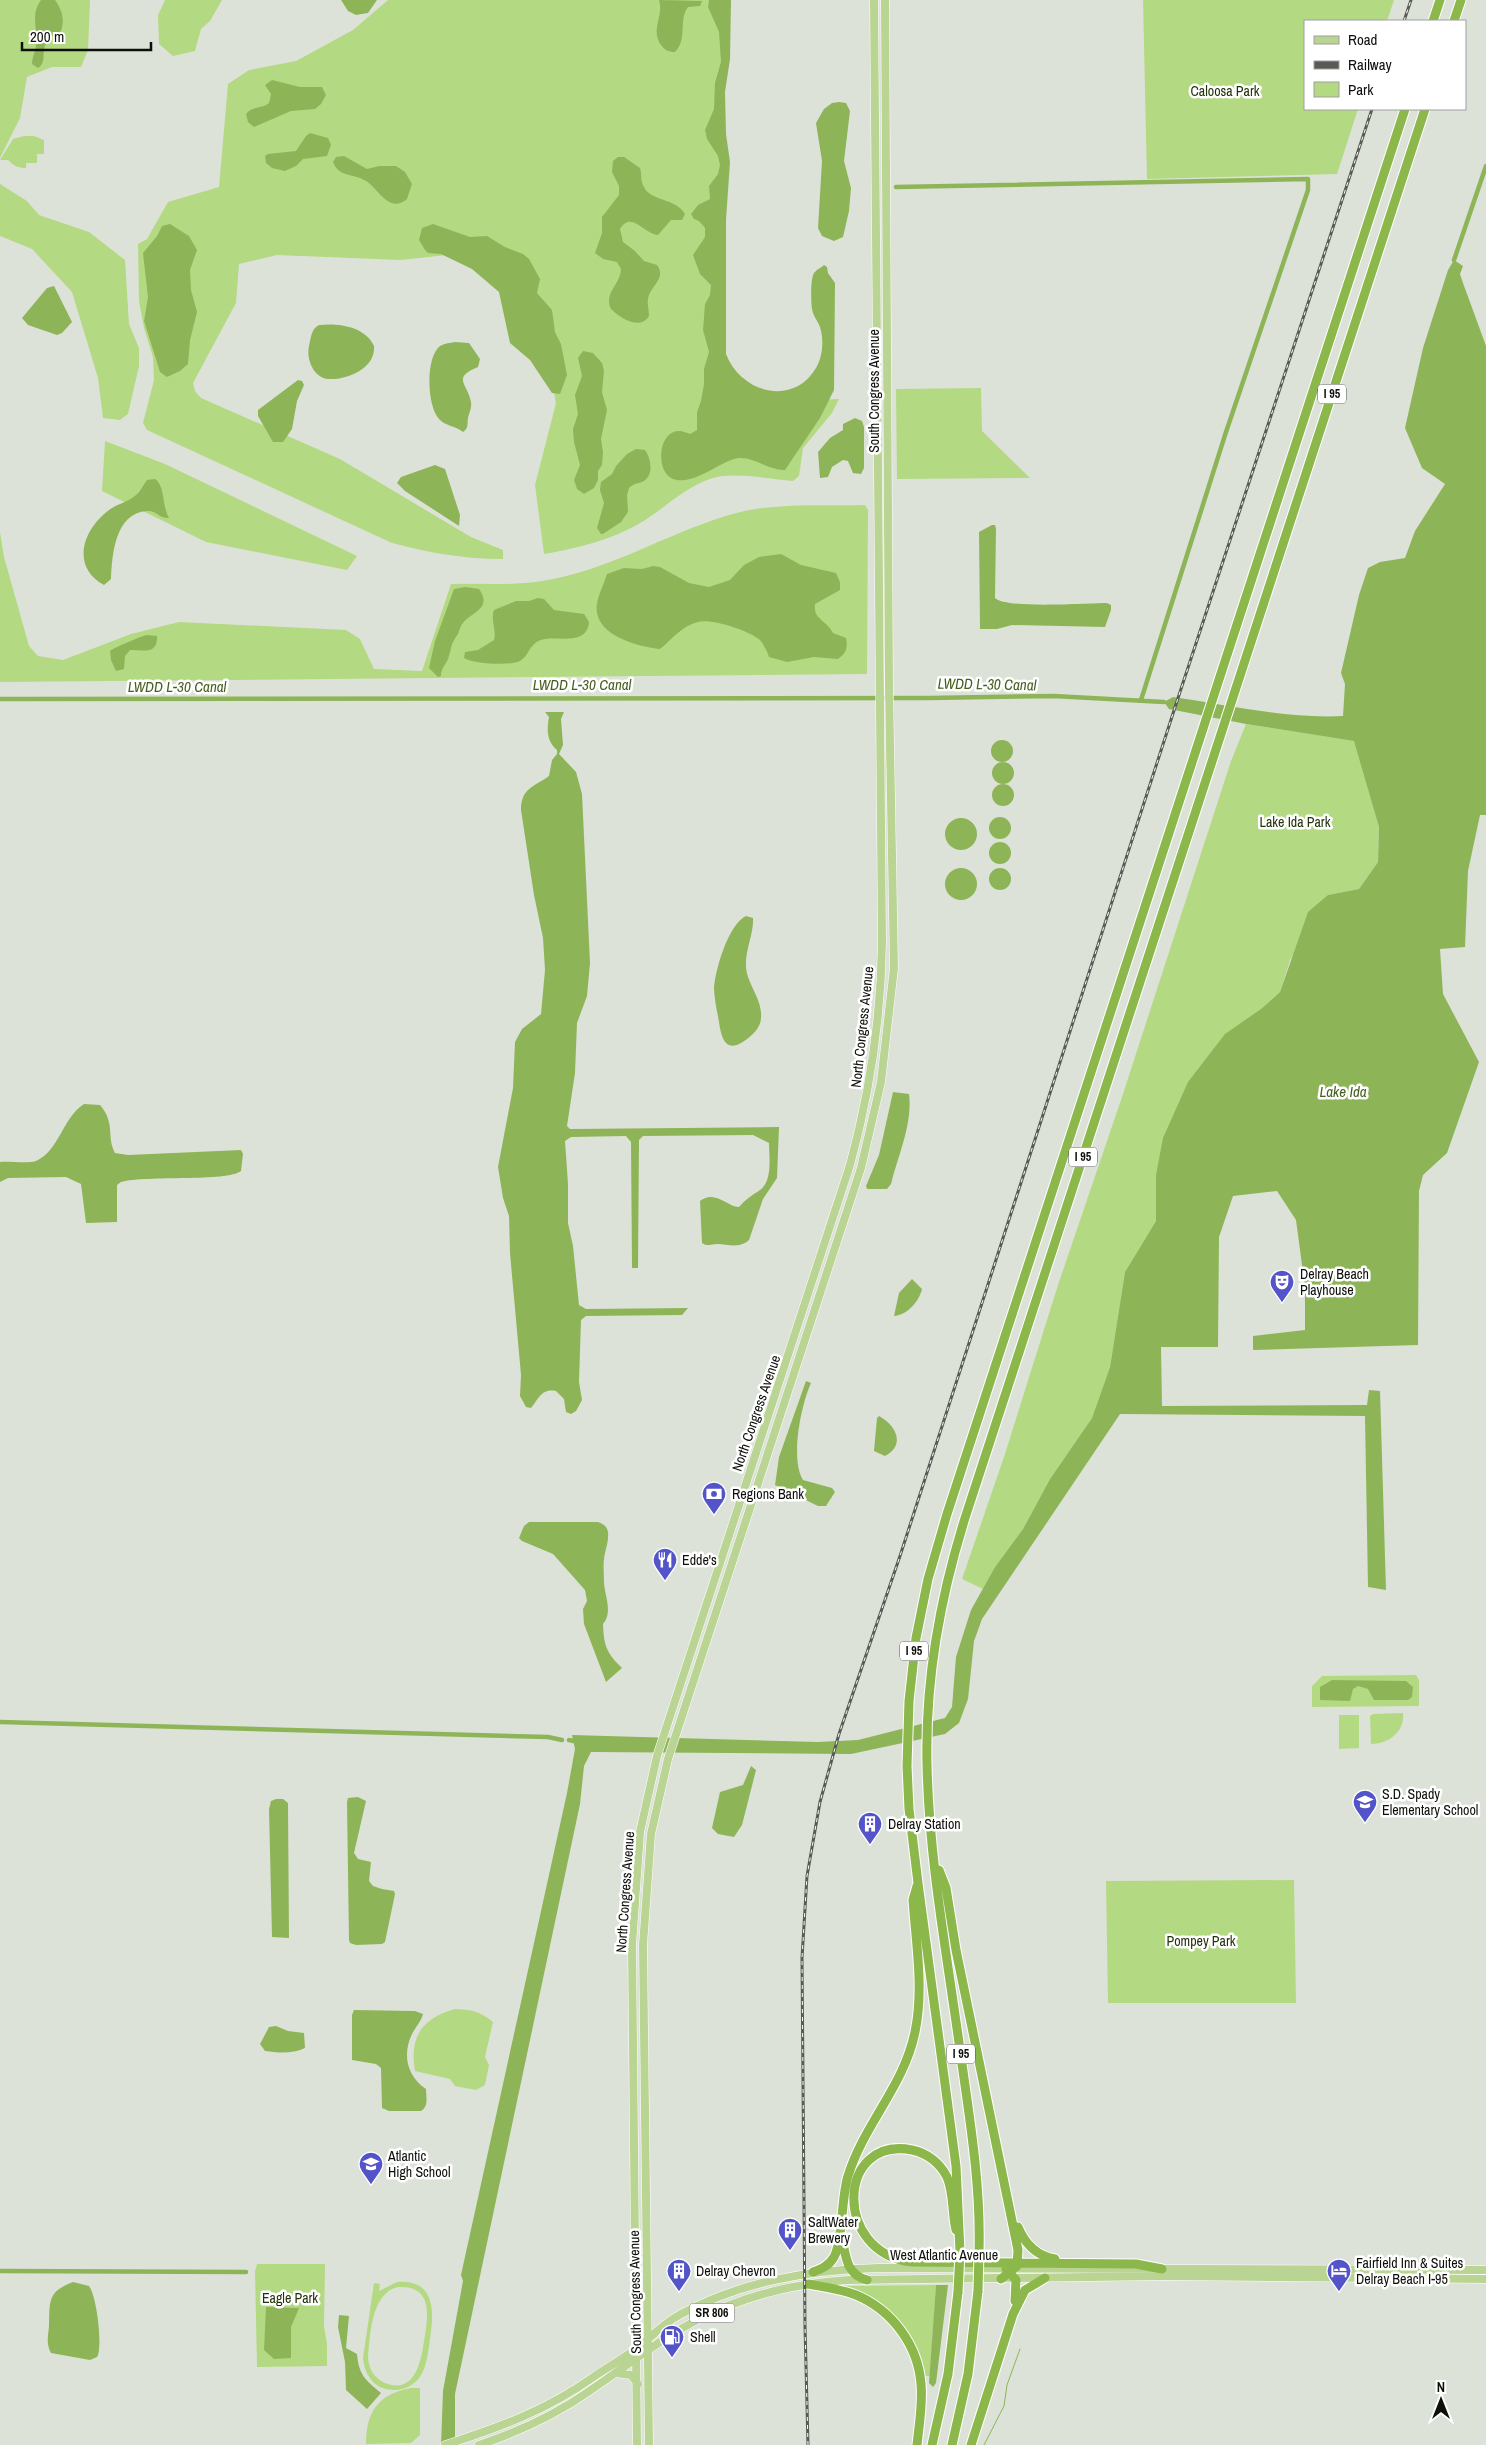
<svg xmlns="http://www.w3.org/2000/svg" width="1486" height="2445" viewBox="0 0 1486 2445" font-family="'Archivo Narrow',sans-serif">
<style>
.green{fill:#b4d983;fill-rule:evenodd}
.forest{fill:#8eb458}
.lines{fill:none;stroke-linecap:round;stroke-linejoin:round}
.stream{stroke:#8eb458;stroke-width:1}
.canal{stroke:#8eb458;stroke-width:4.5}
.major-casing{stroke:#fff;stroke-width:9}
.highway-casing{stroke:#fff;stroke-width:11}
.major{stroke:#bad493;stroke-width:8}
.highway{stroke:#8cb74b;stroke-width:9}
.rail-casing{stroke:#585b55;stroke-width:3}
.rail{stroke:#fff;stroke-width:1;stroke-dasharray:4;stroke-linecap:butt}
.highway-bridge-casing{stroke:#fff;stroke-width:11;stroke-linecap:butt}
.highway-bridge{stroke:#8cb74b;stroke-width:9}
.labels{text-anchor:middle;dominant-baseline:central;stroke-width:5;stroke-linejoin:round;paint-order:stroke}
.shield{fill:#fff;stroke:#565754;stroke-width:1}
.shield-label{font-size:12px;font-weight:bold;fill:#0d0f0b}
.park-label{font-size:14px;fill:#23320b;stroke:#fff}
.street-label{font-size:14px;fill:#0d0f0b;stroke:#fff}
.poi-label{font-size:14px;fill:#0d0f0b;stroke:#fff;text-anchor:start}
.water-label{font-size:15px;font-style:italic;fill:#465e1e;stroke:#fff}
</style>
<rect width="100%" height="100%" fill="#dde2d8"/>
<path class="green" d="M0 0H90L88 50 81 67H52L27 77 20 118 0 158Z
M165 0H222L210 21 201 29 195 51 173 56 159 44 158 15Z
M388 0H723L721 385 748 402 839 399 832 413 803 448 799 476 793 481C770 479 734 472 713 478 686 486 665 508 642 522 612 540 578 548 544 554L535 485 556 403 537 306 457 254 400 260 277 255 239 264 236 303 193 383 195 391 201 398 340 459 471 537 503 550V559C464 559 430 553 392 543L147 430 143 423 154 380 153 357 144 328 139 301 138 244 147 239 168 202 219 187 228 84 249 70 296 61 353 30Z
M1143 0H1394L1387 21H1305V109H1358L1337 174 1147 179Z
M24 136H34L44 140V154H37V163H26V168C18 168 14 166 8 160H0L13 139Z
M0 184 27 201 39 215 89 232 125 260 129 324 139 348V366L128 414 120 420 103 418 98 378 72 292 32 249 0 236Z
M981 388 982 431 1030 478 897 479 896 389Z
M105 441 165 464 357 556 347 570 206 542 102 491Z
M865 505 868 510 867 674 0 682V532L4 557 29 646 38 656 63 660 131 634 179 622 346 630 360 639 374 669 422 671 451 584C482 583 512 586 542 581 608 571 665 534 729 515 772 502 820 506 865 505Z
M1246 724 1355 741 1379 827 1378 862 1359 889 1328 895 1290 960 1280 992 1261 1009 1156 1175V1221L1125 1272 1110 1367 1092 1418 1050 1479 1023 1529 995 1567 983 1589 962 1579 1004 1457 1058 1285 1122 1097 1231 761Z
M1416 1675 1419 1680V1706L1312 1707V1686L1322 1676Z
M1403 1713C1405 1732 1388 1744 1371 1744L1370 1716 1373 1714Z
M1339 1715H1359V1748L1339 1749Z
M1294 1880 1296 2003H1108L1106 1881Z
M455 2009C471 2009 481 2012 493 2022L485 2057 489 2065 485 2085 476 2090 455 2086 450 2079 415 2071C409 2037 422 2018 455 2009Z
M257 2264H325L324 2326 327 2344V2366L257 2367 255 2271Z
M397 2282C436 2279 434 2312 430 2339 427 2359 426 2383 402 2389 395 2391 387 2390 380 2387 369 2381 364 2370 363 2358L374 2283 380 2284 379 2291ZM398 2287C434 2285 428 2317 424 2341 421 2361 415 2395 385 2383 374 2378 369 2369 368 2358 370 2336 371 2293 398 2287Z
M936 2285 930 2376H925L915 2347 903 2326 843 2288 844 2286Z
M411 2388H420V2435L411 2443 366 2444C366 2412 378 2394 411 2388Z"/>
<path class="forest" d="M41 0H55C62 10 65 19 61 31 33 44 51 60 38 68L32 64C32 56 36 52 36 44 38 28 30 15 41 0Z
M341 0H377L368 13 356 15 348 11Z
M659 0 702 1 700 6 688 7C678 20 688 39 675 52 668 52 665 50 661 45 650 30 664 16 659 0Z
M709 0H731L730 59 725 92 726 134 730 162 726 220V354C741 393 793 407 816 368 823 356 824 340 820 327 818 321 813 316 812 309 811 303 810 275 815 272 817 269 821 268 824 265L827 267 828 273 835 283 834 390 820 418 785 470C768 471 751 454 734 459 717 464 692 486 673 479 655 472 658 431 679 431 683 431 687 433 690 434L697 430V412L701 401 704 384V369L709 352 703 330 705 304 710 295 711 285 700 274 693 255 705 237V228L699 221 694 219 691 214 698 205 710 199 709 186 718 174 720 165 718 156 707 139 705 130 714 109 715 83 721 62 719 32 708 7Z
M272 80 300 87H322L326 95 321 104 315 109 291 111 254 127 248 122 246 114C252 106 262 109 269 103L271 94 265 85Z
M839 102 846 103 850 111 844 161 851 188 849 211 843 237 834 241 822 236 818 228 822 161 816 123 824 109 832 103Z
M310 133 328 138 331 145 327 156 303 159 296 166 285 171 272 168 266 163 265 156 268 154 296 151 306 136Z
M344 156 367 169 379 166H396L405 172 412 184 407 199C389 214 379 189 366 181 354 173 339 178 333 162L336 157Z
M618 157H624L640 168C642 174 640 181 644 187 650 201 676 198 685 214L682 220H671L658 235C644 234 631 210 620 229L623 242 635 251 644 261 657 265C667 279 650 286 648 299 647 304 649 310 649 316 640 331 620 318 611 309 603 293 621 284 621 269L617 262 603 259 595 253 602 233V217L619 195V186L612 172 613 161Z
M170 224 189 236 197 250 190 270 191 290 197 312 190 340 188 364 180 371 167 377 160 372 144 321 148 297 143 253 157 236 162 226Z
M433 224 470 237 487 236 505 247 523 254 529 259 540 279 537 293 552 310 555 332 561 344 567 375 560 394 552 393 530 360 510 343 499 292 472 269 441 254 428 253 425 250 419 240 422 228Z
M1454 260 1463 266 1460 274 1463 283 1486 346V815H1480L1468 871 1465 947 1440 949 1443 994 1479 1062 1447 1153 1423 1175 1419 1191 1418 1345 1253 1350V1336L1305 1330V1287L1296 1220 1277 1191 1233 1196 1219 1237 1218 1347H1161L1162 1406 1367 1405 1369 1390 1380 1391 1386 1590 1368 1587 1365 1416 1120 1414 982 1619 974 1641 968 1699 959 1723 945 1734 851 1754 591 1752 584 1766 580 1804 455 2394V2445H441L443 2391 463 2281 461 2275 567 1793 575 1749 572 1735 818 1742 858 1740 945 1718 952 1707 956 1657 971 1610 995 1567 1023 1529 1050 1479 1092 1418 1110 1367 1125 1272 1156 1221V1175L1163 1138 1188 1082 1225 1034 1261 1009 1280 992 1308 912 1328 895 1359 889 1378 862 1379 827 1354 741 1246 724 1169 709 1164 702 1173 697C1229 705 1287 719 1343 716L1345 684 1341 673 1359 595 1368 568 1380 562 1405 558 1415 531 1445 484 1422 468 1405 428 1423 348 1448 270Z
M54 286 72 322 62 333 57 335 28 325 22 318 47 288Z
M319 325C338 323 365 326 374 346 376 368 347 380 329 379 313 378 306 358 309 346 311 338 311 329 319 325Z
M455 342 469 343 480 359 478 367C451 378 468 384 471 402 472 409 469 412 468 418 467 424 469 428 463 432 456 426 445 426 439 419 427 406 425 358 440 346 445 343 450 343 455 342Z
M583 351 593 353 602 363 604 371 602 392 607 410 601 439 603 452 602 465 598 471V480L594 488 584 494 577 489 574 480 580 465 574 442 573 429 578 414 575 395 582 376 578 358Z
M298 380 302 381 304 385 297 401 292 429 283 442H273L258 416V410Z
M855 418 862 421 864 427V468L861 474 853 473 848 461 843 460 832 467 828 477 820 478 818 452 830 438 843 430V424Z
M636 449 645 450C651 458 654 475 644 481 638 484 633 483 629 488L627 495 628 512 621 522 603 534H601L597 528 604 503 600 490 601 482 612 474 616 466 627 454Z
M435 465 445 469 460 515 459 526 405 491 397 483 401 477Z
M155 479C165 485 162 506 169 518 160 519 156 510 147 511 115 513 112 555 111 579L104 585C71 567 82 530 109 510 117 504 128 502 136 495 141 491 143 485 147 480Z
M992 525H995L996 529 995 598C1005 609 1088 603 1107 603L1111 605V610L1105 627 1012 625 997 629H980L979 532Z
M781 554 801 565 836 573 840 582V590L815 604C813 620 827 620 833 633L846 638C848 649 846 653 838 659L814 657 787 662 769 657C767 651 764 645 760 640 750 631 711 618 698 622 683 625 671 640 660 649 638 647 592 635 597 604 598 595 604 584 607 574L624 568 642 569 653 566 660 567 689 583 709 587 730 580 744 565 759 557Z
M465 587 479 589C493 609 471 612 463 623 460 626 460 630 458 634 449 647 453 645 448 659 445 666 441 668 441 676L438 677 429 668 435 641 454 589Z
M538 598 544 599 554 610 584 614 589 622C587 647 556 635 541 640 529 644 529 656 520 661 511 666 473 664 464 658L465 652 478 650 494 640C497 629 490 620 494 610L516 601H529Z
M147 635 157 636C158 655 143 650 130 650L125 656 124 669 116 671 111 660 110 651C115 647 142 636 147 635Z
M545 712H564L561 719 563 745 559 754 576 772 582 794 590 963 587 996 577 1023 575 1073 567 1126 570 1129 779 1127 777 1178 763 1199 749 1240C739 1249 728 1244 717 1244 711 1244 708 1247 702 1243L700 1201C715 1189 729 1208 739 1207 746 1199 751 1196 760 1190 773 1181 769 1155 769 1143L753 1135 643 1136 639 1140 638 1268H632L631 1142 626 1136 571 1137 565 1141 568 1184V1223L573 1246 579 1305 586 1309 688 1308 682 1315 586 1316 581 1320 579 1382 582 1400 576 1411 571 1414 566 1412 564 1399 556 1391C541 1388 538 1400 531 1408L526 1407 520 1396 521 1375 510 1253 509 1216 503 1198 498 1167 513 1088 515 1042 522 1029 541 1014 545 970 543 938 534 895 521 810C521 788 534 787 549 776L552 760 557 754V750C546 741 547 729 549 717Z
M991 751a11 11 0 1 1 22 0a11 11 0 1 1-22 0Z
M992 773a11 11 0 1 1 22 0a11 11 0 1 1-22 0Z
M992 795a11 11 0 1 1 22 0a11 11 0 1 1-22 0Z
M989 828a11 11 0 1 1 22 0a11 11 0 1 1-22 0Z
M945 834a16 16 0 1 1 32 0a16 16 0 1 1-32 0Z
M989 853a11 11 0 1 1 22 0a11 11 0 1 1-22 0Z
M945 884a16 16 0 1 1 32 0a16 16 0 1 1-32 0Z
M989 879a11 11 0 1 1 22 0a11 11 0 1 1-22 0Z
M746 916 753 918C754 934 745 949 746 967 747 984 763 1000 761 1018 761 1026 754 1034 747 1039 743 1042 735 1048 729 1045 722 1042 720 1029 719 1022 717 1011 714 998 714 987 716 968 728 925 746 916Z
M893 1092 909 1094C913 1124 898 1155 891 1184L887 1189H867L866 1186 879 1155Z
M84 1104 100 1105C116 1124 106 1136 115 1153L128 1155 241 1150 243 1154 241 1171C227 1182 147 1175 121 1182L117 1185V1222L86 1223 81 1184 66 1177 8 1178 0 1182V1162C10 1161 27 1164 36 1161 59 1151 63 1117 84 1104Z
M912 1279 922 1289C919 1302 907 1315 894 1316L899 1293Z
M806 1381 811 1383C801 1405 790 1459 803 1480L832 1488 835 1492 826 1506H818L775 1485 779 1457Z
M879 1416C896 1425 906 1445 885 1456L874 1451 877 1418Z
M529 1522H598C603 1524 607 1526 608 1532 609 1542 605 1550 604 1559 603 1567 604 1575 604 1583 605 1597 613 1612 603 1624 604 1646 606 1652 622 1668L606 1682 584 1624 583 1609 587 1601 585 1590 553 1554 522 1541 519 1538 524 1526Z
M1332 1680 1406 1681 1413 1687 1412 1697 1408 1700H1374L1368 1689 1358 1686 1353 1689 1350 1701 1320 1700V1687Z
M751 1766 756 1770 742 1825 734 1837 718 1834 712 1828 720 1792 743 1785Z
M358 1797 366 1801 354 1853 358 1859 371 1862 369 1881 373 1886 382 1889 394 1891 395 1894 385 1942 382 1944 356 1945 350 1943 349 1940 347 1802 348 1798Z
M276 1799H283L288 1803 289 1938 272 1937 269 1809 271 1801Z
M354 2010 415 2011 423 2014C422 2020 415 2028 412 2034 402 2055 407 2076 426 2089 426 2097 429 2106 421 2111H389L382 2108 381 2068 376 2064 352 2060V2015Z
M276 2026 288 2031 304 2033 305 2048C292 2054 279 2053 265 2051L260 2044 269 2027Z
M73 2282 89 2286C97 2297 103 2347 97 2357L90 2360 51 2353C46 2344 48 2336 49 2326 50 2301 47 2292 73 2282Z
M936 2285H948L936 2383 933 2387 929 2383Z
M266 2307 299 2308 291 2327V2358L274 2359 264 2350Z
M339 2315 349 2316 346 2348 357 2354C359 2376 366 2380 381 2393L367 2409 346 2390 345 2362 338 2327Z"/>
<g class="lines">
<path class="stream" d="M984 2445 1004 2406 1007 2385 1020 2349"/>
<path class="canal" d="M896 187 1308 179V190L1226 432 1141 700
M1454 260 1486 166
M0 699 929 698 1054 696 1164 702
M0 1722 548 1737 562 1740
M569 1740 578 1742
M0 2271 246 2272"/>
<defs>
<path id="major" d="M616 2373 631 2375 638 2384
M445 2445C498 2428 547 2410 592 2378 611 2365 632 2354 648 2339 659 2329 668 2321 681 2314 743 2281 810 2270 878 2268L1486 2270
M479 2445C518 2432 555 2415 588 2392 625 2367 660 2339 699 2319 746 2295 797 2283 849 2280L1165 2276 1486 2279
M637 2445 632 1945 640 1832 657 1756 850 1165C870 1092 881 1018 882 942L874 0
M649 2445 643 1945 651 1834 668 1759 861 1168 881 1082 894 968 889 687 885 0"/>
<path id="highway" d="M1433 21 1440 0
M1454 21 1461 0
M939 1870 946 1888 956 1950 1018 2250 1017 2266 1001 2279
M1018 2227C1025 2244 1037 2256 1055 2259
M956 2230C952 2213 954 2193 947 2177 940 2163 927 2153 912 2150 837 2135 832 2253 912 2262L1136 2264 1162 2269
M842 2238C846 2257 846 2274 867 2280
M960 2252 956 2166 918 1883 909 1809 907 1766 909 1701 916 1638 928 1579 947 1514 1405 109
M979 2252C981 2186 970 2121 961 2057 948 1960 929 1862 927 1764 925 1680 940 1598 965 1518L1425 109
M1006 2269 1016 2280 1015 2301
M813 2272C821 2269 829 2266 834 2257 843 2242 841 2197 848 2176 864 2124 904 2086 915 2032 924 1989 916 1943 913 1900L917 1886
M808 2284C824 2287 841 2289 856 2295 892 2310 918 2345 921 2384 923 2404 919 2425 917 2445
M932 2445 948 2374 958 2292
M952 2445 968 2374 978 2291
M971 2445 1013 2314 1025 2290 1045 2278"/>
</defs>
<use href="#major" class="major-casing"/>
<use href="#highway" class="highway-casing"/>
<use href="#major" class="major"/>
<use href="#highway" class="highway"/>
<defs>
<path id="rail" d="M1404 21 1411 0
M808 2445 805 2326 802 1958 807 1876 820 1802 839 1734 900 1556 1179 695 1372 109"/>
</defs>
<use href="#rail" class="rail-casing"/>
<use href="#rail" class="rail"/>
<defs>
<path id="highway-bridge" d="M978 2291 979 2252
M958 2292 960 2252"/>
</defs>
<use href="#highway-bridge" class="highway-bridge-casing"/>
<use href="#highway-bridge" class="highway-bridge"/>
</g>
<defs>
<symbol id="theatre-pin" viewBox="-11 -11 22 30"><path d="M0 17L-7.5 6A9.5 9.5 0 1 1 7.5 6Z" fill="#5353ca" stroke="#fff"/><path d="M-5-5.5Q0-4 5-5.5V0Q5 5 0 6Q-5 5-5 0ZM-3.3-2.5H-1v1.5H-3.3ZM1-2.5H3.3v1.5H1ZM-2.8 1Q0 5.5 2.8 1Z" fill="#fff"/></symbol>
<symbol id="bank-pin" viewBox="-11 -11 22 30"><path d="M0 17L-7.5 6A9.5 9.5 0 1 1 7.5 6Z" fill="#5353ca" stroke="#fff"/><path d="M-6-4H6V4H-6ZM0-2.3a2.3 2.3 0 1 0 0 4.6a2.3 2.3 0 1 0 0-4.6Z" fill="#fff"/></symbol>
<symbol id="restaurant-pin" viewBox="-11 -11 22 30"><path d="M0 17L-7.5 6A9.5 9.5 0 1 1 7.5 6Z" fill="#5353ca" stroke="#fff"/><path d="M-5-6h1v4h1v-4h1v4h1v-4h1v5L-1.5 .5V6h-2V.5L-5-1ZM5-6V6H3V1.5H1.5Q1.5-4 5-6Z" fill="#fff"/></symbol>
<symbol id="school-pin" viewBox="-11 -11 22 30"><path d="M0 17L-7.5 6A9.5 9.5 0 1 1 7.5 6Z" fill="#5353ca" stroke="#fff"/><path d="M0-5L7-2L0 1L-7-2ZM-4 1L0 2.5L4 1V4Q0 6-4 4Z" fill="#fff"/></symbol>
<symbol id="building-pin" viewBox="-11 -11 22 30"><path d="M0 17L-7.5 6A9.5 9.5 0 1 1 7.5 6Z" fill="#5353ca" stroke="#fff"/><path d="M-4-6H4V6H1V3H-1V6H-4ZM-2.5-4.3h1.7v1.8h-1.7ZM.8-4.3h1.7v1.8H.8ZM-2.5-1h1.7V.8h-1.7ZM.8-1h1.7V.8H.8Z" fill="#fff"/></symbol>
<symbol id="hotel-pin" viewBox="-11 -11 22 30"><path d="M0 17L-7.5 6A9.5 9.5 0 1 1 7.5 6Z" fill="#5353ca" stroke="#fff"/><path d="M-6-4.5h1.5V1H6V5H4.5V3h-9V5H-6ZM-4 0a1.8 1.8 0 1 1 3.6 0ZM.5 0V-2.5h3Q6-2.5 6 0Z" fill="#fff"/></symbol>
<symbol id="fuel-pin" viewBox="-11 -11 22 30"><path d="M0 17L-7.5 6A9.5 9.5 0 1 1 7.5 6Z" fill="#5353ca" stroke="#fff"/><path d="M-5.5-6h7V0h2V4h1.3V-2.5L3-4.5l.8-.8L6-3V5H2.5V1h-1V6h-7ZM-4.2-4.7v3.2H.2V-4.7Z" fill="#fff"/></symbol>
</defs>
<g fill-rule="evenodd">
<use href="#theatre-pin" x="1268" y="1268" width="28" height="38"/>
<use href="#bank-pin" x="700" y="1480" width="28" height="38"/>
<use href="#restaurant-pin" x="651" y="1546" width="28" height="38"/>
<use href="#school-pin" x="1351" y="1788" width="28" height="38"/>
<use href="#building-pin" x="856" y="1810" width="28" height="38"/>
<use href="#school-pin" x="357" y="2150" width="28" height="38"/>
<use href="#building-pin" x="776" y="2216" width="28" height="38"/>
<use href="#building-pin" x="665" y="2257" width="28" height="38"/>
<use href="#hotel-pin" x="1325" y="2257" width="28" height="38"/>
<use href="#fuel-pin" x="658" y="2323" width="28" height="38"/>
</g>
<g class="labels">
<g class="shield">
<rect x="1318" y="384.5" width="28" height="19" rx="4"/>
<rect x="1069" y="1147.5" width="28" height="19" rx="4"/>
<rect x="900" y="1641.5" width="28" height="19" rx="4"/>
<rect x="947" y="2044.5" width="28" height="19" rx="4"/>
<rect x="689.5" y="2303.5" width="45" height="19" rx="4"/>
</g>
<g class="shield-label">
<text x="1332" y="394">I 95</text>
<text x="1083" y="1157">I 95</text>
<text x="914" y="1651">I 95</text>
<text x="961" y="2054">I 95</text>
<text x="712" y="2313">SR 806</text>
</g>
<g class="park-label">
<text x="1225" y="91">Caloosa Park</text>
<text x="1295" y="822">Lake Ida Park</text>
<text x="1201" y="1941">Pompey Park</text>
<text x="290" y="2298">Eagle Park</text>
</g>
<g class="street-label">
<text transform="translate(874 391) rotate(-90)">South Congress Avenue</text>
<text transform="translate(862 1027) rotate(-84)">North Congress Avenue</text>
<text transform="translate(756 1413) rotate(-71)">North Congress Avenue</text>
<text transform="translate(625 1892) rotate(-86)">North Congress Avenue</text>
<text x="944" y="2255">West Atlantic Avenue</text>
<text transform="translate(635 2292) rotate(-91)">South Congress Avenue</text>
</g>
<g class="poi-label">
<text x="1300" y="1274">Delray Beach<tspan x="1300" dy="16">Playhouse</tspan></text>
<text x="732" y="1494">Regions Bank</text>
<text x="682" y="1560">Edde's</text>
<text x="1382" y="1794">S.D. Spady<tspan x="1382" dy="16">Elementary School</tspan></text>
<text x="888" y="1824">Delray Station</text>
<text x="388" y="2156">Atlantic<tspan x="388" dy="16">High School</tspan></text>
<text x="808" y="2222">SaltWater<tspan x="808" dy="16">Brewery</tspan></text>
<text x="1356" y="2263">Fairfield Inn &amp; Suites<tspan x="1356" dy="16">Delray Beach I-95</tspan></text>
<text x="696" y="2271">Delray Chevron</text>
<text x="690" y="2337">Shell</text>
</g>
<g class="water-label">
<text x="582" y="684">LWDD L-30 Canal</text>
<text transform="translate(987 684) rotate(1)">LWDD L-30 Canal</text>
<text x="177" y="686">LWDD L-30 Canal</text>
<text x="1343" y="1091">Lake Ida</text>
</g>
</g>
<rect x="1304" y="20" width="162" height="90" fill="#ffffff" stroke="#9e9f9d"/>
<rect x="1314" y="36" width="25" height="8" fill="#bad493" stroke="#9e9f9d"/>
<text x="1348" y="45" font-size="15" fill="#0d0f0b">Road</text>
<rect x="1314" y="61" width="25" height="8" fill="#585b55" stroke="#9e9f9d"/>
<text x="1348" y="70" font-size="15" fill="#0d0f0b">Railway</text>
<rect x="1314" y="82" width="25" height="15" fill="#b4d983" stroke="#9e9f9d"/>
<text x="1348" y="95" font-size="15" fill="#0d0f0b">Park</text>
<g transform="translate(1441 2400)" stroke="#ffffff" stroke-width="4" paint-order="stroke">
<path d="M0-4L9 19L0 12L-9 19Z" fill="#0d0f0b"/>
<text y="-8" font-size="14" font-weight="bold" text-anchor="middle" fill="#0d0f0b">N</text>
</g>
<path d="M22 42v8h129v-8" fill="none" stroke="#0d0f0b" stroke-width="2.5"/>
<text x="30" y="42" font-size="15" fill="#0d0f0b" stroke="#ffffff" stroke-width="4" paint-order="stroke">200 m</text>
</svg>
